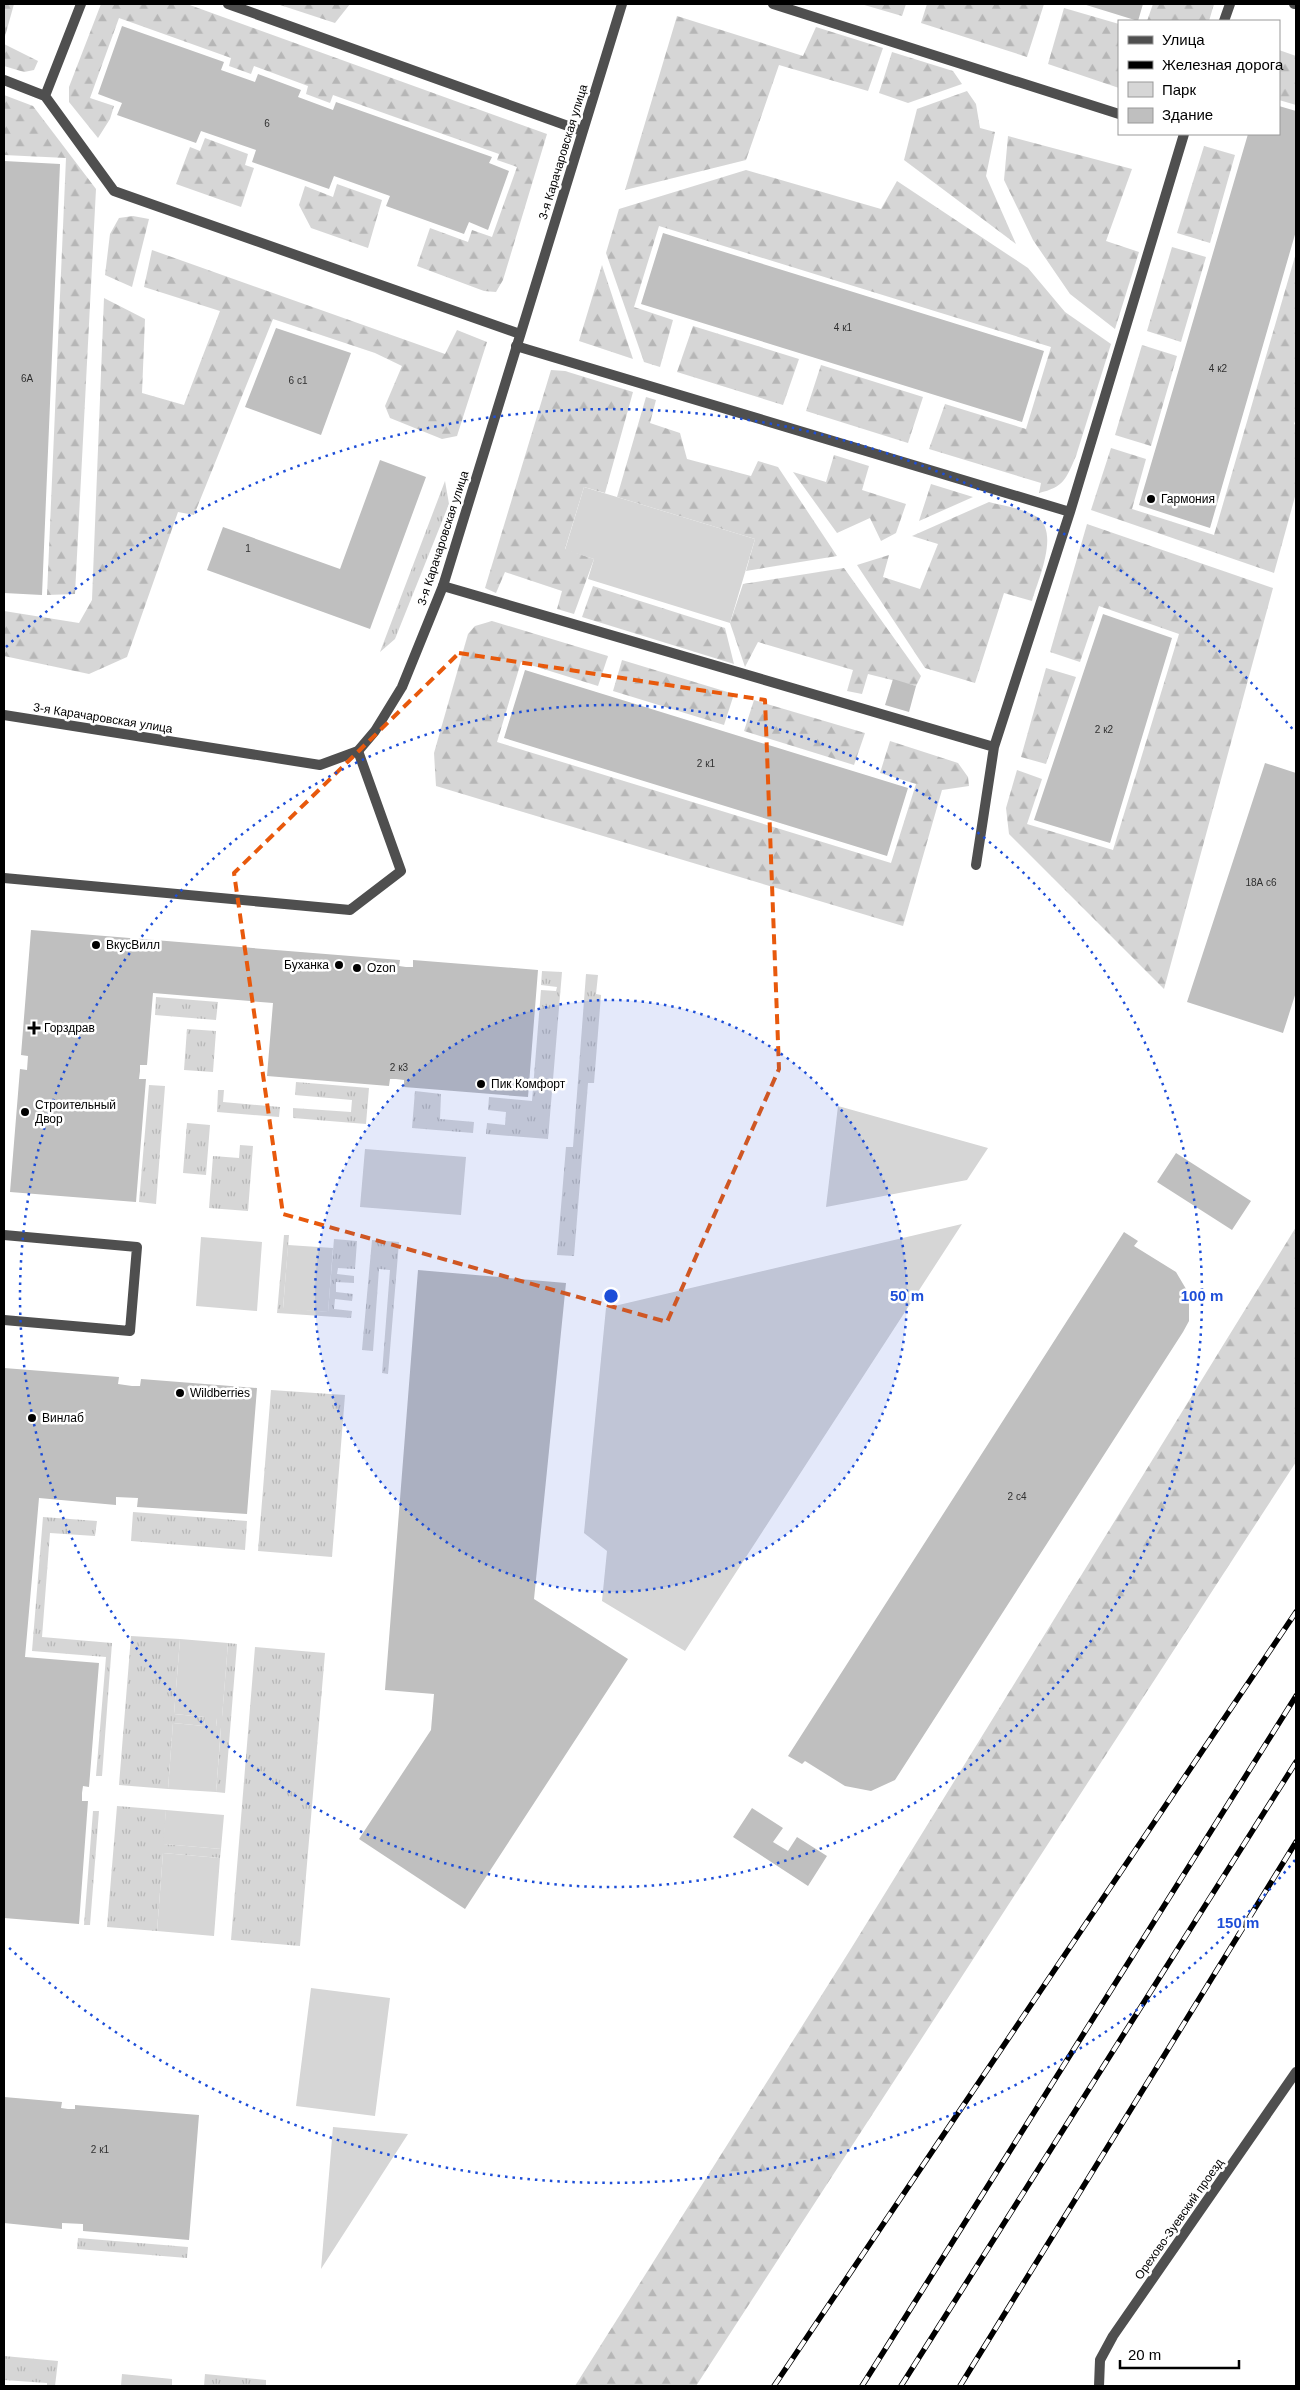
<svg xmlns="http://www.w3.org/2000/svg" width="1300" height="2390" viewBox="0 0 1300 2390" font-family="Helvetica,sans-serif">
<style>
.grass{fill:url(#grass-tufts)}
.forest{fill:url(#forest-firs)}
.park{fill:#d6d6d6}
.building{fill:#bfbfbf}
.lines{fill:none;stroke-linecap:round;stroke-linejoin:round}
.service{stroke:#4f4f4f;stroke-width:10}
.minor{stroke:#4f4f4f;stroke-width:10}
.rail-casing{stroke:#000;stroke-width:5.5}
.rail{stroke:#fff;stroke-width:4;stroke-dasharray:11;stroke-linecap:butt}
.marked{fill:none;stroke:#e8590c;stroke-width:4;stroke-dasharray:10 6;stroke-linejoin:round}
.ring{fill:none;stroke:#1d4ed8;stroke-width:2.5;stroke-dasharray:2.5 5}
.poi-dot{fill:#000;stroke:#fff;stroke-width:2}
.labels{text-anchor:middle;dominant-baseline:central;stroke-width:5;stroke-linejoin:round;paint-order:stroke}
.number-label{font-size:10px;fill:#303030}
.street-label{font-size:12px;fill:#000;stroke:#fff}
.poi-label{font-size:12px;fill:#000;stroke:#fff;text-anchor:start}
.centre{fill:#1d4ed8;stroke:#fff;stroke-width:2.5}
.ring-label{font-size:15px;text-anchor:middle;font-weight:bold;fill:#1d4ed8;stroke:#fff;stroke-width:5;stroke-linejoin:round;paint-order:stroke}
</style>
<defs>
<pattern id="grass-tufts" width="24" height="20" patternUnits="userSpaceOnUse" patternTransform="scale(1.25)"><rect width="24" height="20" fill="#d6d6d6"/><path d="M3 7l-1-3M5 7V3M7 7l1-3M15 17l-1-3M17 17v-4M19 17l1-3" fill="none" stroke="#b6b6b6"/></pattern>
<pattern id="forest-firs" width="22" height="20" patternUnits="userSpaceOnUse" patternTransform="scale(1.25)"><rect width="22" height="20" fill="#d6d6d6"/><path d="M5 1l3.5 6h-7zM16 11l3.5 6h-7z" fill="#b6b6b6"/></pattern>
</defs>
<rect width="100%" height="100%" fill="#fff"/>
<path class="grass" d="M445 481 449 504 395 639 380 652Z
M542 971 562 972 548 1139 486 1134 487 1123 505 1125 506 1112 488 1110 489 1097 532 1101 541 990 556 991 557 987 541 985Z
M586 974 598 975 596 994 601 995 594 1083H588L574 1256 557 1255 566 1147H573Z
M156 997 218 1002 216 1020 155 1015Z
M187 1029 216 1031 213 1072 184 1070Z
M296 1082 369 1088 366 1124 293 1118V1108L351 1112 352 1100 295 1095Z
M149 1085 165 1086 156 1204 139 1202Z
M218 1090H224L223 1102 280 1107 279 1117 217 1112Z
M415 1091 441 1094 440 1119 474 1122 473 1133 412 1128Z
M187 1123 210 1125 206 1175 183 1173Z
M240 1145 253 1146 248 1211 209 1208 213 1156 239 1158Z
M284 1235H289L283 1308 328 1312 334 1239 357 1241 355 1269 338 1268 337 1274 354 1276V1283L336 1282V1292L353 1294 352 1301 335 1299 334 1309 352 1311 351 1318 277 1313Z
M372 1240 399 1242 388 1374 382 1373 390 1270 379 1269 373 1351 362 1350Z
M271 1390 345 1395 332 1557 258 1551Z
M133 1512 247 1521 245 1550 131 1541Z
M43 1517 97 1521 95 1536 50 1533 42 1637 112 1643 102 1776H96L106 1657 32 1651Z
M131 1636 180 1639 174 1714 205 1717 204 1726 173 1723 168 1789 119 1785Z
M228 1643 237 1644 225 1793 216 1792 221 1728 216 1727 217 1718 222 1717Z
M255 1647 325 1653 300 1946 231 1940Z
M117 1806 166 1810 164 1844 221 1849 220 1858 163 1853 157 1931 107 1927Z
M93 1811H99L90 1925H84Z
M78 2238 188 2247 187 2258 77 2249Z
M4 2356 58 2361 55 2386H47V2383L4 2380Z
M205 2374 266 2380V2386H204Z"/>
<path class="forest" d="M4 4H14L4 40Z
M101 4H187L547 134 503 280 496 292 484 291 417 266 430 228 468 242 472 230 492 237 517 167 497 160 499 154 333 95 330 103 306 94 308 86 254 66 251 74 229 66 231 58 119 18 90 98 114 106 110 119 98 138 69 102V87Z
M277 4H350L335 23Z
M861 4H906L902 16Z
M927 4H1044L1027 57 921 23Z
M1153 4H1214L1209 21H1147Z
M1064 8 1119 24V88L1048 64Z
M677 16 803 56 816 27 883 48 868 91 779 65 746 160 625 190Z
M4 44 38 61 34 70 24 72 4 66Z
M1279 50 1296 56V105L1279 100Z
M892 52 953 71 962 84 908 103 879 93Z
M967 91 976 104 980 128 995 132 986 176 1016 244 904 160 917 109Z
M4 95 33 106 96 189 75 594 47 595 66 158 4 155Z
M1008 136 1132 169 1106 241 1139 252 1115 329 1070 294 1033 240 1004 180Z
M205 138 248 154 245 165 254 168 241 207 176 184 190 147 200 151Z
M1204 146 1235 155 1210 243 1177 233Z
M746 170 881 209 897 181 1028 268 1065 312 1111 344 1076 456C1066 479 1064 487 1039 493L1041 483 929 449 945 404 1026 429 1051 347 659 226 634 307 673 320 660 367 644 362 606 253 619 209Z
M337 184 382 200 368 248 311 228 299 205 305 186 333 197Z
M133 216 149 219 132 287 105 275 110 234 119 218Z
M1172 247 1206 257 1181 342 1147 331Z
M152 250 445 354 457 330 487 342 457 436 442 439 390 418 385 406 402 366 375 353 273 319 194 515 178 512 127 657 89 674 4 656V611L79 623 92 600 104 298 145 319 142 393 184 405 220 311 144 287Z
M1296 253V418L1294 424 1296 425V493L1274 573 1091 510 1111 448 1146 459 1132 509 1214 535Z
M602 265 633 359 579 341Z
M693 326 799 359 783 405 677 372Z
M1142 345 1177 356 1151 446 1115 435Z
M821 365 923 397 908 443 806 411Z
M551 370 565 371 633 392 605 493 584 487 565 549 594 559 574 614 557 609 562 591 505 572 496 593 485 588Z
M646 397 656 400 650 423 680 433 687 459 751 476 758 461 778 467 837 556 746 571 755 539 617 497Z
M834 455 869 466 862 490 906 504 896 533 881 541 870 518 837 533 793 472 826 482Z
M931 484 973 497 919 521Z
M989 502C1004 506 1025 509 1037 517 1060 532 1038 580 1032 601L1004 593 975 683 925 668 857 565 889 555 883 577 920 589 938 544 912 536Z
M1087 524 1273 588 1164 989 1009 834 1006 808 1017 770 1042 779 1027 824 1113 850 1179 634 1099 606 1080 662 1050 652Z
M844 568 921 676 916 686 868 674 862 694 847 691 853 670 758 642 745 667 730 623 743 584Z
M593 586 725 628 734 664 582 617Z
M492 621 608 656 598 686 521 662 497 742 891 863 916 784 880 773 890 741 958 763 968 777 969 786 942 790 903 926 436 786 434 753 468 634 475 626Z
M622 660 734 694 724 725 613 691Z
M1046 668 1076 677 1046 764 1021 757Z
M754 700 865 733 854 765 744 731Z
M1296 1227V1462L696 2386H575L852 1947Z"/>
<path class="park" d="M584 487 755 539 730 623 588 579 594 559 565 550Z
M838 1106 988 1148 967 1180 826 1207Z
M365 1149 466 1157 461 1215 360 1207Z
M962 1224 685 1651 602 1601 607 1551 584 1533 606 1308Z
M201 1237 262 1242 257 1311 196 1306Z
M288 1245 333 1248 328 1312 283 1309Z
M180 1639 228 1643 222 1718H217L216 1726 221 1727 216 1792 168 1789 173 1723 204 1726 205 1717 174 1714Z
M166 1810 224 1815 221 1849 163 1844Z
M163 1853 220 1858 214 1936 157 1931Z
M311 1988 390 1998 375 2116 296 2106Z
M333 2127 408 2134 321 2269Z
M122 2374 172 2379V2386H121Z"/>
<path class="building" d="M1083 4H1143L1138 21Z
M122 26 224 62 221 70 255 82 258 74 301 90 298 97 333 110 336 102 492 157 489 163 509 171 488 230 469 222 464 234 386 206 390 196 334 176 329 189 252 162 256 150 201 131 196 143 117 115 122 103 98 94Z
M1279 106 1296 111V231L1210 528 1139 505 1248 134H1279Z
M4 161 60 164 42 595 4 593Z
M663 233 1044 351 1022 422 641 304Z
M276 328 351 353 321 435 245 407Z
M380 460 426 477 370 629 207 570 223 527 340 569Z
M1103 614 1172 638 1110 843 1034 820Z
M525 670 908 788 887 856 504 738Z
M893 679 916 686 909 712 885 705Z
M1265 763 1296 773V992L1283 1033 1187 1002Z
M31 930 400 960 399 966 406 967H413V960L538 970 528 1097 404 1087V1080L396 1079H390L389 1086 267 1076 273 1003 153 993 147 1065H140V1071L139 1079H146L136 1202 10 1192 20 1069 27 1070 28 1056 21 1055Z
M1176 1153 1251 1201 1232 1230 1157 1182Z
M1124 1232 1138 1241 1134 1246 1176 1272 1189 1294V1321L1183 1332 895 1780 871 1791 845 1786 805 1761 802 1764 788 1756Z
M418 1270 566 1283 534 1599 628 1659 465 1909 359 1839 431 1730 434 1694 385 1690Z
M4 1368 119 1377 118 1384 132 1386H140L141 1379 257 1388 247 1514 137 1507 138 1498 116 1497V1505L39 1498 25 1657 99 1663 89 1787 83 1786 82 1793V1801H88L79 1924 4 1918Z
M752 1808 783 1828 773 1842 788 1851 797 1837 827 1856 808 1886 733 1837Z
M4 2097 62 2102 61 2108 68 2109H75V2105L199 2115 189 2240 83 2231V2224L62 2223V2229L4 2223Z"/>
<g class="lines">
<path class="service" d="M228 4 582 131
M773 4 1119 114
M1294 4H1296
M1224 21 1230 4
M4 80 45 96 81 4
M45 96 114 191 520 334
M516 346 1070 512
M443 586 994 747
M976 865 994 747 1070 512 1184 134
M4 878 350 910 401 871 358 751
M4 1235 137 1247 130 1331 4 1320"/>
<path class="minor" d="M4 715 320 765 358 751 375 731 402 687 443 586 622 4
M1099 2386 1100 2360 1113 2336 1296 2072"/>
<defs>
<path id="rail" d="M774 2386 1296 1612
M862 2386 1296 1696
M901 2386 1296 1762
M960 2386 1296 1842"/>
</defs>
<use href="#rail" class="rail-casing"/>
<use href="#rail" class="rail"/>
</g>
<path class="marked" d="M459 653 765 700 779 1069 667 1322 283 1214 234 873Z"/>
<circle cx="611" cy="1296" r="296" fill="#1d4ed8" fill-opacity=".12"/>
<g class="ring">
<circle cx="611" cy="1296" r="296"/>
<circle cx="611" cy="1296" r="591"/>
<path d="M1295 1860A887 887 0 0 1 6 1945M6 647A887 887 0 0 1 1295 732"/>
</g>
<g class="poi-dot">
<circle cx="1151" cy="499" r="5"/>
<circle cx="96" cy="945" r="5"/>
<circle cx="339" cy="965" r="5"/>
<circle cx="357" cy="968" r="5"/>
<path d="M31.5 1020.5h5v5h5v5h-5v5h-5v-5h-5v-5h5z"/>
<circle cx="481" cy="1084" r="5"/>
<circle cx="25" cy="1112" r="5"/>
<circle cx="180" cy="1393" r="5"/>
<circle cx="32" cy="1418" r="5"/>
</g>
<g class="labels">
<g class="number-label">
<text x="267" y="123">6</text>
<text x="843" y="327">4 к1</text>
<text x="1218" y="368">4 к2</text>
<text x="27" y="378">6А</text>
<text x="298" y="380">6 с1</text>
<text x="248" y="548">1</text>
<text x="1104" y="729">2 к2</text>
<text x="706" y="763">2 к1</text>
<text x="1261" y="882">18А с6</text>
<text x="399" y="1067">2 к3</text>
<text x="1017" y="1496">2 с4</text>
<text x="100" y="2149">2 к1</text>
</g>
<g class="street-label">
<text transform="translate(563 152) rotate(-73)">3-я Карачаровская улица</text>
<text transform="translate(443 538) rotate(-72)">3-я Карачаровская улица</text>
<text transform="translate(103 718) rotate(9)">3-я Карачаровская улица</text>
<text transform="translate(1179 2219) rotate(-55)">Орехово-Зуевский проезд</text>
</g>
<g class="poi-label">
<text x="1161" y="499">Гармония</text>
<text x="106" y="945">ВкусВилл</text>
<text x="329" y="965" text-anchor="end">Буханка</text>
<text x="367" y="968">Ozon</text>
<text x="44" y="1028">Горздрав</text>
<text x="491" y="1084">Пик Комфорт</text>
<text x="35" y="1105">Строительный<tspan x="35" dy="14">Двор</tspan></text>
<text x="190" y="1393">Wildberries</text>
<text x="42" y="1418">Винлаб</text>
</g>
</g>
<circle cx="611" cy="1296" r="8" class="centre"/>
<g class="ring-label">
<text x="907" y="1301">50 m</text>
<text x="1202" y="1301">100 m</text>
<text x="1238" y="1928">150 m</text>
</g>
<rect width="1300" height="2390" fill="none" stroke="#000000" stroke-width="10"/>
<rect x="1118" y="20" width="162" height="115" fill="#ffffff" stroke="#999999"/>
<rect x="1128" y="36" width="25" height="8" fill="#4f4f4f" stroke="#999999"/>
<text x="1162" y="45" font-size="15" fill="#000000">Улица</text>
<rect x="1128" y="61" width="25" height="8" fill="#000000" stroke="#999999"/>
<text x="1162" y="70" font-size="15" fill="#000000">Железная дорога</text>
<rect x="1128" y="82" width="25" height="15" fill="#d6d6d6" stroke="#999999"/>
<text x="1162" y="95" font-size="15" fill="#000000">Парк</text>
<rect x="1128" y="108" width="25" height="15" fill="#bfbfbf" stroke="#999999"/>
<text x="1162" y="120" font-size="15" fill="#000000">Здание</text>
<path d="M1120 2360v8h119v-8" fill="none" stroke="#000000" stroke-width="2.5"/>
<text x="1128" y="2360" font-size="15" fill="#000000" stroke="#ffffff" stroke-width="4" paint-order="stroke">20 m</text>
</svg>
